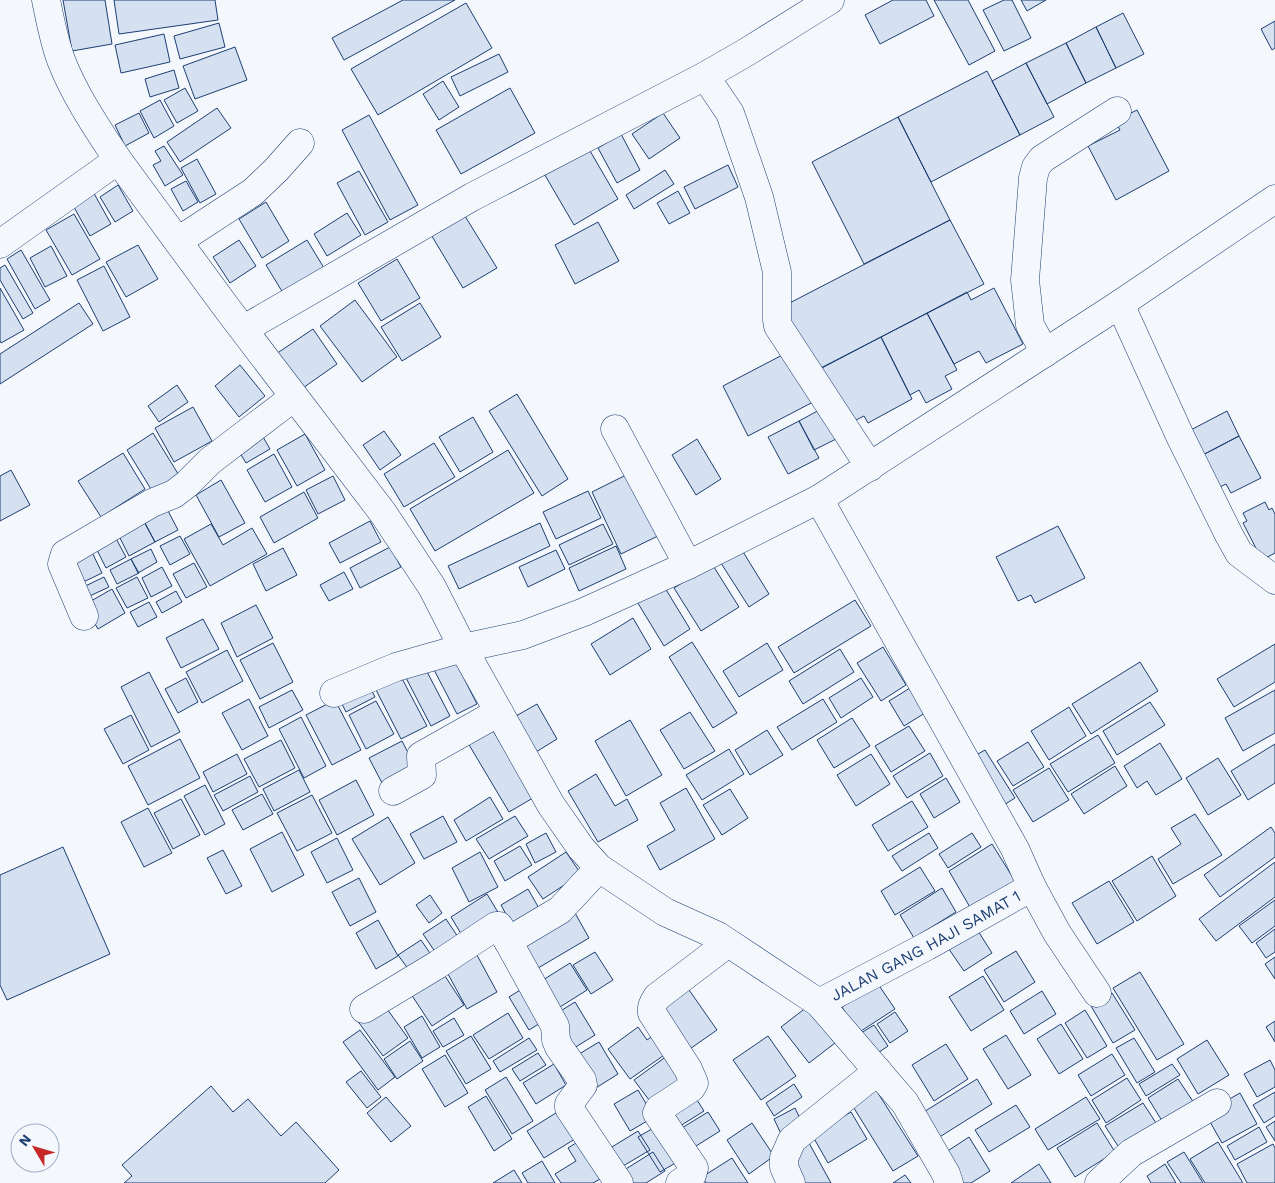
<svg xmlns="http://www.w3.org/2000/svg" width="1275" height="1183" viewBox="0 0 1275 1183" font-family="'Work Sans',sans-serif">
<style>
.building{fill:#d5e0f0;stroke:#1d3f73}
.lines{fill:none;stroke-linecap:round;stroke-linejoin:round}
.minor-casing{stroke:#1d3f73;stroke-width:29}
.minor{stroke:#f4f7fb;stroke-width:28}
.labels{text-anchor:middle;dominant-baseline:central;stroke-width:4;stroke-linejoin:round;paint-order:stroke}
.street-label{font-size:16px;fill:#1d3f73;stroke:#f4f7fb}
</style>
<rect width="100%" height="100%" fill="#f4f7fb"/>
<path class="building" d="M63 0H105L112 44 72 51Z
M114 0H215L218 20 119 34Z
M403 0H455L344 60 332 38Z
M893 0H926L934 16 880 44 865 15Z
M934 0H968L995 51 969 65Z
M1004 0H1012L1031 38 1004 51 983 10Z
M1021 0H1046L1027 11Z
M466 3 492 48 378 115 351 69Z
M1123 13 1144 54 1116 68 1096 27Z
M1275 21V48L1272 50 1261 29Z
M219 23 225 47 180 59 174 36Z
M1096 27 1116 68 1086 83 1066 43Z
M164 34 170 62 121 73 115 45Z
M1066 43 1086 83 1047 104 1026 63Z
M235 47 247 80 195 99 183 66Z
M499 54 508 72 460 96 451 77Z
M1026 63 1054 117 1020 135 992 81Z
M174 70 179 88 150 97 145 79Z
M987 71 1020 135 931 182 898 117Z
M443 81 459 107 439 120 423 94Z
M185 88 198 111 177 123 164 100Z
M510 88 535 133 461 174 436 130Z
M160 100 174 126 154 138 140 111Z
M217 108 231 128 180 162 167 142Z
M1137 110 1169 171 1116 200 1088 146 1120 130 1115 121Z
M139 113 149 133 125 146 115 125Z
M663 113 680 138 649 159 632 134Z
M369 115 418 205 390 220 342 130Z
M898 117 950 220 864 264 812 162Z
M621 134 640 170 617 183 598 148Z
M586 144 618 199 574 225 542 170Z
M164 146 183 175 165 186 153 165 161 161 155 151Z
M197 159 216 194 200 203 181 168Z
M728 165 738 187 695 209 684 187Z
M665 170 674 184 634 209 626 195Z
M359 171 388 222 365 235 337 183Z
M186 181 198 202 183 211 171 189Z
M118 185 133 211 115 222 100 197Z
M91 188 111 224 90 236 70 200Z
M678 191 690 213 669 224 657 203Z
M266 202 289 241 262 258 239 219Z
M460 208 497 268 463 288 427 228Z
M347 213 361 235 327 256 314 234Z
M74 214 100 259 72 275 46 230Z
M950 220 984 284 811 373 778 309Z
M598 222 619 261 575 284 555 245Z
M239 240 256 266 230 283 213 257Z
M307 240 324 268 283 293 266 265Z
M138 245 158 279 126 297 106 262Z
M51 246 67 276 45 287 30 258Z
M21 250 50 300 35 309 7 259Z
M397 259 420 298 381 321 358 283Z
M5 265 33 313 23 319 0 280V268Z
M104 266 130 317 103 331 77 280Z
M0 288 24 330 1 343 0 341Z
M994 288 1023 344 986 363 979 351 954 364 927 313 967 292 971 300Z
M355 300 397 357 362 382 320 326Z
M79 303 93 324 0 384V354Z
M420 303 441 337 402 361 381 327Z
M927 313 957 370 945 376 952 389 926 403 919 390 910 395 881 337Z
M313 329 337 364 300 390 276 354Z
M881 337 912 399 868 423 864 416 848 424 820 369Z
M790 351 815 401 748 436 723 386Z
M240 365 265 396 239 417 215 386Z
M177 385 188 402 159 422 148 406Z
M517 394 568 479 542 496 489 411Z
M193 407 212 441 174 462 155 428Z
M823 408 838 438 814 450 799 421Z
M1227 411 1239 436 1197 458 1185 433Z
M473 417 493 452 460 472 439 437Z
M799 421 819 458 788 474 768 437Z
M259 430 270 449 246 463 235 445Z
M384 431 401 455 380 470 363 445Z
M153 433 180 477 154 494 127 450Z
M305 434 325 470 297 486 277 450Z
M1239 436 1261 478 1231 493 1226 484 1214 490 1197 458Z
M697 439 721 479 696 495 672 455Z
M434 443 455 477 404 507 384 474Z
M508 450 534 493 435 551 410 509Z
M123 453 145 489 101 517 78 481Z
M274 454 292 487 265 502 247 470Z
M11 470 30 505 0 521V476Z
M634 471 664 533 621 554 592 492Z
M333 476 345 500 318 514 306 490Z
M221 480 245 523 219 537 196 495Z
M588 491 601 518 556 539 543 512Z
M304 492 318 518 274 543 260 517Z
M1265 502 1269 510 1272 508 1275 514V553L1262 560 1243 523 1247 521 1243 513Z
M166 507 178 530 155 542 143 520Z
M143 519 155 542 129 556 117 532Z
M370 521 381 542 340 563 329 543Z
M540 523 550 546 459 589 448 566Z
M211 524 223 545 252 528 267 554 210 586 184 539Z
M603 524 613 544 569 565 559 545Z
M1058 526 1085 578 1035 603 1031 595 1018 601 996 557Z
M113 533 126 557 106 568 94 544Z
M180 536 190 554 170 565 160 546Z
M616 546 626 569 579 591 569 568Z
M390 547 401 567 360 588 350 568Z
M740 547 769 594 749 607 719 560Z
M90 548 102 573 75 586 63 560Z
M283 548 297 575 266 591 253 564Z
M151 549 157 562 138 573 131 559Z
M556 550 565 569 528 587 519 567Z
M131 559 139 573 117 584 110 570Z
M194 563 207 587 186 598 173 574Z
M712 564 739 607 701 631 674 588Z
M162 567 172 586 151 597 142 578Z
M344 572 353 589 329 601 320 585Z
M104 577 109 587 79 601 75 591Z
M137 577 148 598 127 608 116 588Z
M662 583 690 629 664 646 636 600Z
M112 589 125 613 98 629 84 605Z
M176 591 182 602 162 613 156 602Z
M855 600 871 626 794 673 778 647Z
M149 602 157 617 138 627 130 612Z
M256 605 273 638 237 657 221 623Z
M633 618 651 649 610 675 591 644Z
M203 619 219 649 181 668 166 638Z
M692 642 737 713 713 728 669 657Z
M273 643 293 682 260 699 240 660Z
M767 643 783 670 739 697 723 671Z
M1275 644V682L1234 707 1217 679Z
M883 647 906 685 881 701 857 663Z
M840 649 854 672 803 704 789 681Z
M227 650 243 681 202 703 186 672Z
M451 653 477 704 457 714 431 664Z
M1140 662 1158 691 1091 734 1072 704Z
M423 664 450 716 431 726 404 674Z
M397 669 427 726 401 739 372 682Z
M149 672 180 732 151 747 121 687Z
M186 678 198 702 178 713 165 689Z
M861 678 873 697 841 718 829 698Z
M367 681 375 697 346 712 338 696Z
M910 688 925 713 904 726 889 701Z
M292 690 303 710 269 728 259 707Z
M1275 690V733L1243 751 1225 718Z
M249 699 268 736 242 750 222 713Z
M823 699 837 722 792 750 777 727Z
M335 700 361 750 332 765 306 715Z
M376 701 394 734 366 749 349 715Z
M1150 702 1165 725 1117 755 1103 731Z
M537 704 557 739 536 752 516 716Z
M1069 707 1086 736 1049 760 1031 731Z
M690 712 715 751 684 769 660 730Z
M131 715 149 750 123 764 104 729Z
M301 717 326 766 304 778 279 729Z
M852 718 870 746 834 768 817 740Z
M630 720 662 775 626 796 595 741Z
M489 724 533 798 509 812 465 738Z
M909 726 925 751 891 772 875 746Z
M767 730 783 755 750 775 735 750Z
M1098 735 1115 763 1068 792 1050 764Z
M180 739 200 778 148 805 128 766Z
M281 740 295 768 259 787 244 759Z
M402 741 415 766 382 783 369 758Z
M1028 742 1044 767 1013 786 997 761Z
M1160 743 1182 779 1156 795 1147 781 1137 788 1124 766Z
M1275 744V783L1248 800 1231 771Z
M729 749 744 774 702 800 686 775Z
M985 750 1015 798 999 808 969 759Z
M930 753 943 776 907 798 893 776Z
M237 754 247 774 213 792 203 772Z
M871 754 890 784 856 806 837 775Z
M1218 758 1241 795 1208 815 1186 778Z
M1115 766 1127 786 1084 814 1071 794Z
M1049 768 1069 800 1033 822 1013 790Z
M299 770 310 792 274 811 263 789Z
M596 774 615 806 627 799 638 820 598 842 568 791Z
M250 776 258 792 223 811 214 795Z
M946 778 960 802 934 818 920 794Z
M356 780 374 815 337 835 319 800Z
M205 785 225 824 205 835 184 796Z
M686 788 715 839 660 870 647 846 675 830 660 803Z
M730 789 748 818 722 835 703 805Z
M262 794 273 814 243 830 232 810Z
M312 795 332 833 297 851 277 813Z
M490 797 503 819 466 841 454 820Z
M181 799 200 835 173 849 154 813Z
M912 801 928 827 888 851 872 825Z
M148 808 172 853 144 867 121 822Z
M1195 814 1222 855 1173 884 1158 859 1181 844 1171 828Z
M443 816 457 842 424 859 410 834Z
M515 816 528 836 489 859 476 839Z
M388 817 415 863 380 885 352 839Z
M1271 827 1275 833V857L1220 897 1204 875Z
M282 832 304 875 272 892 250 849Z
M546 833 556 852 535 863 526 844Z
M929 833 938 848 902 871 892 856Z
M972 833 981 847 948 868 939 854Z
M337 838 353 870 327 883 311 852Z
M992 844 1015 881 971 909 949 871Z
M520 846 532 865 505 881 494 861Z
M63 847 110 954 7 1000 0 985V875Z
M223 850 242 886 226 894 207 858Z
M480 852 498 887 469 902 452 868Z
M566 852 581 874 543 899 528 877Z
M1152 856 1176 896 1137 921 1112 881Z
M1275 862V897L1216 941 1199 919Z
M920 867 935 891 895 915 881 891Z
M359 878 376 912 350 926 332 892Z
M1109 881 1134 922 1097 944 1072 903Z
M942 888 956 912 914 938 900 915Z
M528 889 544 917 516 933 501 905Z
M487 894 502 919 466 942 451 917Z
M430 895 442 913 429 923 416 905Z
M1275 900V926L1252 943 1239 926Z
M575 913 589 938 533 971 518 945Z
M446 919 462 943 440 959 423 934Z
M378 920 398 956 376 969 356 933Z
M973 923 992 953 964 971 944 942Z
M1275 929V952L1266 958 1256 943Z
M421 940 436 962 414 977 398 955Z
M472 946 497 992 467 1009 442 963Z
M1016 951 1035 982 1004 1002 984 970Z
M595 952 613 980 591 994 573 965Z
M1275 957V979L1265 964Z
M570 963 587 990 552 1012 535 985Z
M439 967 464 1005 432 1026 407 988Z
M1140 972 1184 1044 1157 1060 1113 988Z
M983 976 1004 1010 971 1031 949 997Z
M878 984 895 1009 858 1033 842 1007Z
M525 987 545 1020 529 1030 509 997Z
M687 987 717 1030 684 1053 654 1011Z
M1042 991 1056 1014 1024 1034 1010 1011Z
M1112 993 1135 1030 1113 1043 1091 1006Z
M382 1002 408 1038 383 1056 357 1020Z
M575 1002 595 1035 574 1048 554 1015Z
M807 1007 835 1043 809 1063 781 1027Z
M1085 1010 1107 1046 1087 1058 1065 1023Z
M895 1012 908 1031 890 1043 877 1024Z
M508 1013 523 1038 489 1059 473 1035Z
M422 1016 440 1047 422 1058 404 1027Z
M454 1018 464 1035 443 1047 433 1031Z
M1275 1021V1042L1266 1027Z
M1061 1024 1083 1059 1059 1074 1037 1039Z
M874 1025 888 1046 872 1057 858 1035Z
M638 1027 647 1040 657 1033 670 1051 630 1079 608 1049Z
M360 1030 395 1077 378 1090 343 1042Z
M1006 1035 1031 1075 1008 1089 983 1049Z
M471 1036 491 1069 466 1084 446 1051Z
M768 1036 796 1076 761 1100 733 1060Z
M529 1038 537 1050 500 1072 493 1061Z
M1134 1038 1155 1072 1137 1083 1116 1048Z
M1207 1040 1229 1075 1198 1094 1177 1059Z
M410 1041 423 1061 397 1079 384 1059Z
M599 1042 618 1074 591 1091 571 1059Z
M946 1044 968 1079 934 1101 912 1065Z
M538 1053 546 1065 520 1081 512 1069Z
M1112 1054 1125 1075 1091 1096 1078 1075Z
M445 1055 468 1093 445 1107 422 1069Z
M667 1056 684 1080 652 1104 634 1080Z
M1270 1060 1275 1070V1087L1257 1097 1244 1074Z
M554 1064 566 1085 536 1104 523 1083Z
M1172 1064 1180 1075 1146 1096 1139 1084Z
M361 1071 381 1097 367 1108 346 1082Z
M506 1077 533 1121 512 1134 485 1090Z
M1127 1078 1141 1100 1106 1123 1092 1100Z
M977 1079 992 1104 938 1138 922 1113Z
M1178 1079 1198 1109 1167 1129 1148 1098Z
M794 1084 802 1097 774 1116 766 1103Z
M211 1086 233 1112 248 1099 281 1136 296 1122 339 1170 325 1183H124L132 1176 122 1165Z
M638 1090 654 1117 630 1131 614 1104Z
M876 1090 918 1156 893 1171 852 1105Z
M692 1092 704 1111 672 1131 660 1111Z
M1275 1092V1116L1264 1123 1253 1105Z
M1240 1093 1257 1124 1222 1143 1205 1113Z
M486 1096 512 1139 494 1151 468 1107Z
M386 1097 411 1126 391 1142 367 1113Z
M1086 1097 1100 1119 1048 1150 1035 1129Z
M1143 1103 1156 1123 1118 1146 1105 1126Z
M1016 1105 1030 1127 989 1152 975 1130Z
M795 1108 804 1127 783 1138 774 1119Z
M559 1111 575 1139 544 1158 527 1131Z
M708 1112 720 1131 688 1151 677 1131Z
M851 1112 867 1139 828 1163 812 1135Z
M1275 1121V1141L1266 1127Z
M662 1123 684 1158 660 1172 638 1137Z
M752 1123 774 1156 749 1174 727 1140Z
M1097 1123 1115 1152 1075 1177 1057 1148Z
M1259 1127 1267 1142 1235 1160 1227 1146Z
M638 1131 650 1150 618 1169 607 1150Z
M969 1137 990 1171 971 1183H957L940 1156Z
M584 1138 607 1175 593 1183H561L555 1174 576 1161 568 1148Z
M1218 1142 1243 1183H1205L1190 1159Z
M809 1143 831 1183H802L787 1156Z
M1273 1144 1275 1148V1183H1247L1237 1164Z
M653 1152 665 1171 646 1183H628L621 1172Z
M1184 1152 1203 1183H1181L1167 1162Z
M732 1158 748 1183H706L702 1177Z
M542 1161 555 1183H528L522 1173Z
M1039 1164 1051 1183H1011Z
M1165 1164 1176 1183H1151L1147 1176Z
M514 1170 522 1183H493Z
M905 1175 911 1183H893Z"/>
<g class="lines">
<defs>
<g id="minor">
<path d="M46 0C50 20 54 41 61 60 75 96 97 128 118 160L226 307 383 513 432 587 463 648 551 805 581 848 599 868 665 912 718 936 819 1003 905 1103 946 1174 949 1183"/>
<path d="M705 76 730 113 759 197 777 272V320L778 326 870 467"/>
<path d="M178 241 253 192 276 170 300 143"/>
<path d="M0 244 118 160"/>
<path d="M1120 304 1180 436 1229 535 1239 553 1275 580"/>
<path d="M244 329 472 197 705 76 745 53 830 0"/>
<path d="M1045 353 1030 325 1025 280 1033 178 1036 167 1042 159 1117 111"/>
<path d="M615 429 688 565"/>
<path d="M819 499 1015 849 1032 887 1057 933 1097 993"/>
<path d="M84 616 62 564 65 554 152 503 174 494 187 484 210 461 294 397"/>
<path d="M334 693 396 667 463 648 523 635 584 612 688 565 819 499 1120 304 1275 199"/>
<path d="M393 791 422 775 421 756 499 712"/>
<path d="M508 941 555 1026 556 1040 559 1047 582 1080 583 1085 569 1104V1108L619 1183"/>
<path id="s1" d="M819 1003 927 946 1032 887"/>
<path d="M364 1009 437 965 496 926H499L508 941 560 910 599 868"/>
<path d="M680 1183 692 1175 694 1168 657 1113 659 1109 691 1088 694 1083 688 1069 652 1013C651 1007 653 1003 657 997L728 943"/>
<path d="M791 1183 784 1167V1158L792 1140 878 1071"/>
<path d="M1099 1183 1131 1153 1217 1103"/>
</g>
</defs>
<use href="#minor" class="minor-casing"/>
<use href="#minor" class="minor"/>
</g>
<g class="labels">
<g class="street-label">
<text stroke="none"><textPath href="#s1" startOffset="121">JALAN GANG HAJI SAMAT 1</textPath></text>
</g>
</g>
<g transform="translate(35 1148) rotate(308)"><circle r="24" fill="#f4f7fb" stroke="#9eadc5"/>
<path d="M0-4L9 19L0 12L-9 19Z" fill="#c62828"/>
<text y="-8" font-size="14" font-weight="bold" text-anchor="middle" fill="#1d3f73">N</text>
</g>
</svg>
